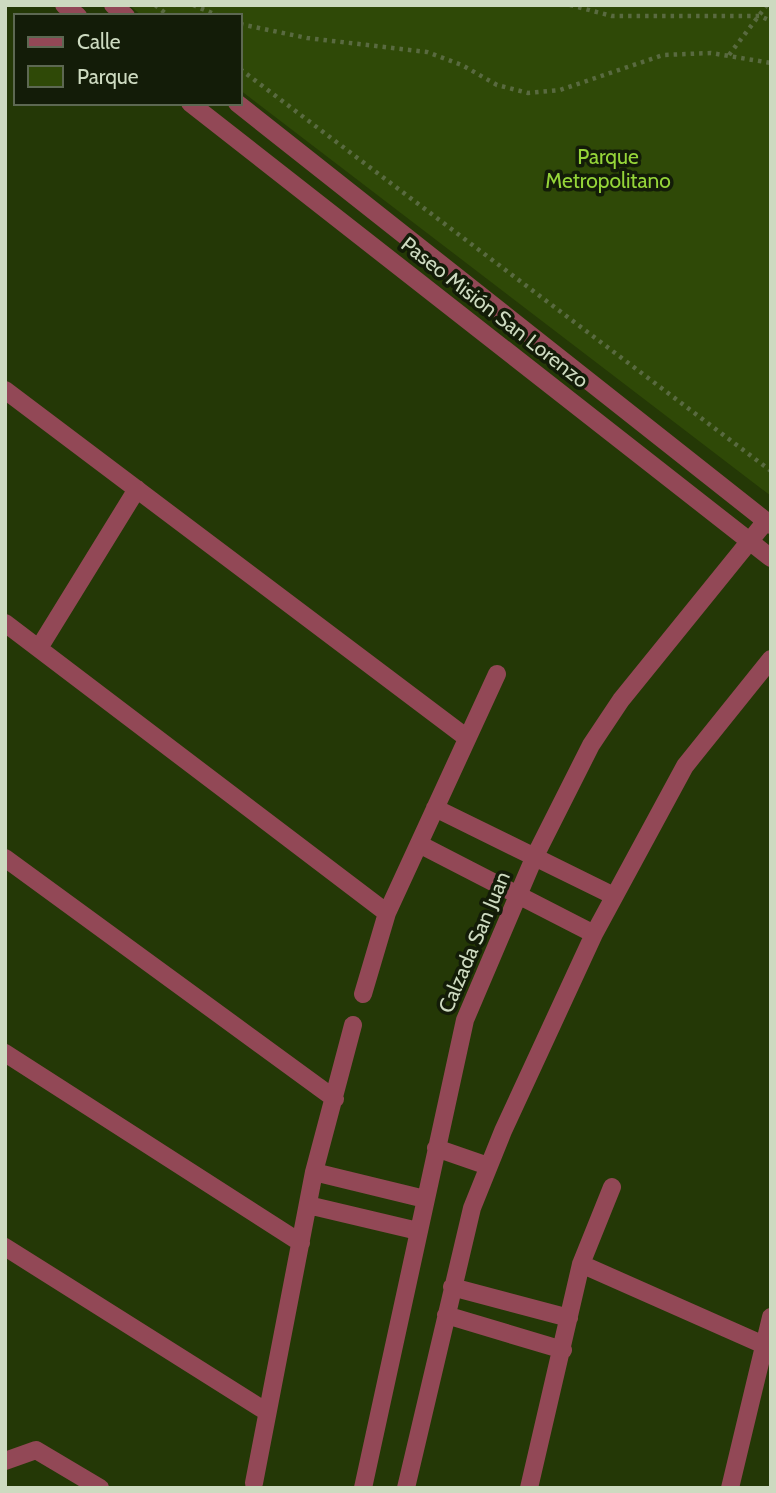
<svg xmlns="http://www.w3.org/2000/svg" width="776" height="1493" viewBox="0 0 776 1493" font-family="Cabin,sans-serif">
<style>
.green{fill:#2f4907}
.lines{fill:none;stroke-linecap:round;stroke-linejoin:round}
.path{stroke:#596a40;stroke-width:4.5;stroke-dasharray:3.5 5;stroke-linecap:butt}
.minor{stroke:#924856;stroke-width:18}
.labels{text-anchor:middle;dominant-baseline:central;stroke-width:7;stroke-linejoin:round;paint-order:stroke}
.park-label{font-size:21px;fill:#95d539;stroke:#131c08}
.street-label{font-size:21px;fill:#cddac0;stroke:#131c08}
</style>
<rect width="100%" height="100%" fill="#243806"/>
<path class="green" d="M129 5H771V496L240 90V16H142Z"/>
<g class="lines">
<path class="path" d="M155 5 169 16
M193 5 219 16
M570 5 612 16H760L771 21
M240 24 307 38 427 52 462 65 497 85 528 93 560 90 663 55 711 53 771 63
M729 55 767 5
M240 69 771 471"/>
<path class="minor" d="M64 5 78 16
M113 5 126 16
M190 103 771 558
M237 103 771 525
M5 390 467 738
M5 623 387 913
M39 648 137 489
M435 808 614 896
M419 844 594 934
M5 858 335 1099
M363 994 387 913 497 674
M5 1053 301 1243
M436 1148 488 1166
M314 1172 425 1199
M308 1205 418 1231
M5 1247 267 1412
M581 1264 764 1345
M452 1287 569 1318
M446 1315 563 1350
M5 1461 36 1450 100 1488
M254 1483 314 1172 353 1025
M363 1488 465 1020 534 858 591 745 621 700 766 521
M406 1488 472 1208 503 1131 594 934 685 766 771 659
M529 1488 581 1264 612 1187
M730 1488 771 1317"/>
</g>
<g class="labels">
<g class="park-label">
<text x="608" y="156">Parque<tspan x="608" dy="24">Metropolitano</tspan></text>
</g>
<g class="street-label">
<text transform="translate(495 312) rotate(38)">Paseo Misión San Lorenzo</text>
<text transform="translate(474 942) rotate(-67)">Calzada San Juan</text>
</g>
</g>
<rect width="776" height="1493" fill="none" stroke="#cddac0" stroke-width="14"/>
<rect x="14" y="14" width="228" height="91" fill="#131c08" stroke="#5d6852" stroke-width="2"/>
<rect x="28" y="37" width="35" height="10" fill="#924856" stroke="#5d6852" stroke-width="2"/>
<text x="77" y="49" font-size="21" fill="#cddac0">Calle</text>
<rect x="28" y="66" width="35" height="21" fill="#2f4907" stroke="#5d6852" stroke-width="2"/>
<text x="77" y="84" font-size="21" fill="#cddac0">Parque</text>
</svg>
